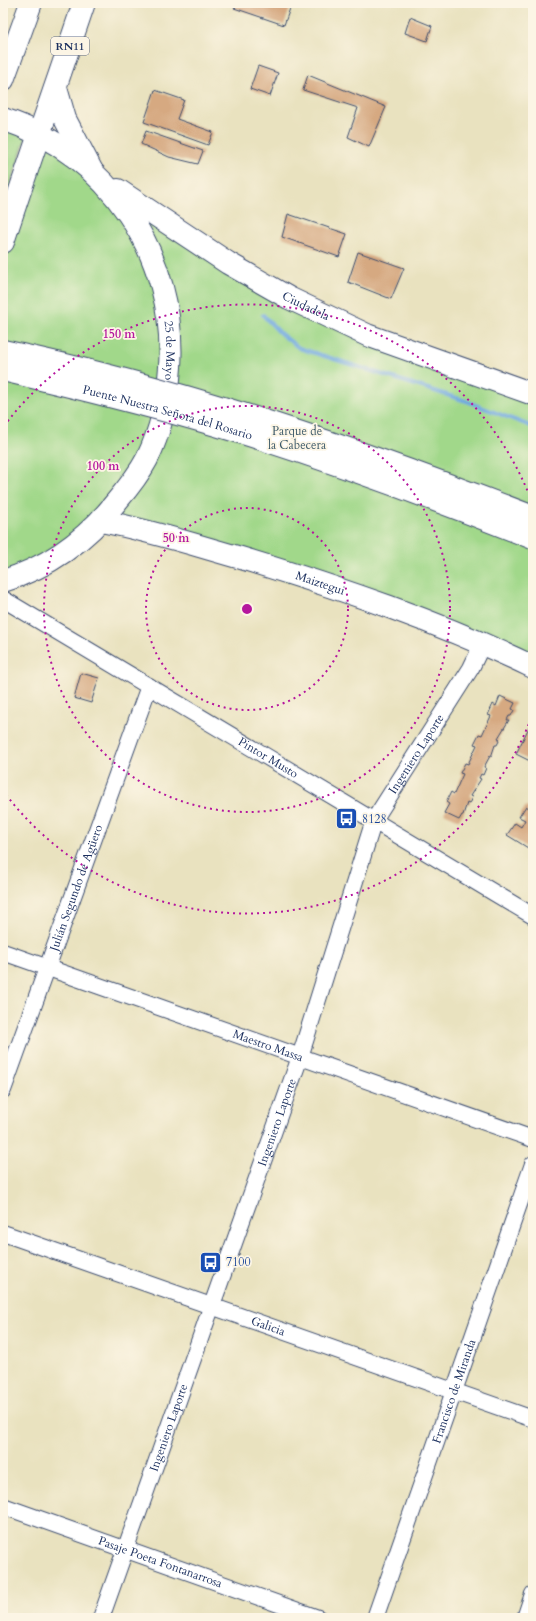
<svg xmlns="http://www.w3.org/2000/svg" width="536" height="1621" viewBox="0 0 536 1621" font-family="Cardo,serif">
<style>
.green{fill:#a1d88a;stroke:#5e8474}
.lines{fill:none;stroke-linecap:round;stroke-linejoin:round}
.stream{stroke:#6fa9e0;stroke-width:4}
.building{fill:#d6a981}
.minor-casing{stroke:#3a4a6d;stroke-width:18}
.secondary-casing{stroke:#3a4a6d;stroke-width:24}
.primary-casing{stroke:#3a4a6d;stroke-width:24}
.minor{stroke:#fff;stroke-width:16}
.secondary{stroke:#fff;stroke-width:22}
.primary{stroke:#fff;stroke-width:22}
.motorway-bridge-casing{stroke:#3a4a6d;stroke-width:24;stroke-linecap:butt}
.motorway-bridge{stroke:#fff;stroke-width:22}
.ring{fill:none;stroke:#b5179e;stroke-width:2;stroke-dasharray:2 4}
.labels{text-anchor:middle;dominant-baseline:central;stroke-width:3.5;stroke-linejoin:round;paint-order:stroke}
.shield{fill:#fcf5e5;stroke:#5e6a86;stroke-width:1}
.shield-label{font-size:11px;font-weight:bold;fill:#1b2f5e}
.street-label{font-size:12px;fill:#1b2f5e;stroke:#fcf5e5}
.park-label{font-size:12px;fill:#3c5969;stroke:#fcf5e5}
.transit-label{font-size:12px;fill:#164399;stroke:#fcf5e5;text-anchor:start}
.centre{fill:#b5179e;stroke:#fcf5e5;stroke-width:2}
.ring-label{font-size:12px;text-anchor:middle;font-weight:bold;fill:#b5179e;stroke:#fcf5e5;stroke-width:3.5;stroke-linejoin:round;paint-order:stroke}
</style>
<rect width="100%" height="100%" fill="#fcf5e5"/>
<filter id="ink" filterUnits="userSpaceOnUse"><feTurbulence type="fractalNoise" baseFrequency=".025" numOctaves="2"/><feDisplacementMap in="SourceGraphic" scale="8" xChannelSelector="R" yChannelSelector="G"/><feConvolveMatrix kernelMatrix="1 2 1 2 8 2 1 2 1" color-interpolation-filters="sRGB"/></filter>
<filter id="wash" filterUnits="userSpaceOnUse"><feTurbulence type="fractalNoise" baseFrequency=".012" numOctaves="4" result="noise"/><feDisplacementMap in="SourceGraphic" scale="16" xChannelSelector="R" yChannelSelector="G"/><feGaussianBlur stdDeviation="0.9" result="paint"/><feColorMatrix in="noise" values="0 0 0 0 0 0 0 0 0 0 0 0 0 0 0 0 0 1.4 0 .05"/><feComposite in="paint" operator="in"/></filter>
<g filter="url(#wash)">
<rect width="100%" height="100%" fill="#e9e2bf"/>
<path class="green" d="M3 127 26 137 3 207Z
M39 134 289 298 533 394V667L483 643 101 521 3 581V242Z"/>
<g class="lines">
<path class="stream" d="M263 315 281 334 299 348 466 401 533 427"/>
</g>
<g id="blocks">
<path class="building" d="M236 3H292L284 25 234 8Z
M410 17 432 26 427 41 405 33Z
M258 66 278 73 270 96 250 89Z
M308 75 386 107 369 147 348 137 358 108 303 90Z
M155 90 184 100 177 119 213 132 208 145 144 122Z
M146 131 203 151 198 164 169 157 141 144Z
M288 214 347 234 339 257 282 237Z
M358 252 404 268 391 299 348 282Z
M81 673 99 678 91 703 74 698Z
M500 696 515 703 512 709 514 710 511 716H509L507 720H509L498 738 500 739 497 745H495L491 757 490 756 484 767 486 768 483 775 481 774 479 778 481 779 470 796 472 797 469 804 467 803 463 815H462L459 820 444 813 449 804 446 802 451 792 454 794 463 774 460 773 465 763 468 764 477 745 474 744 479 734 482 735 491 716 488 715 493 704 496 706Z
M531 723H533V757L532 756 530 761 516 754Z
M526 806 533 811V851L507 835 515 823 521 827 525 820 519 817Z"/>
</g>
</g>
<g filter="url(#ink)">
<use href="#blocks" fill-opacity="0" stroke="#3a4a6d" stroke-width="1"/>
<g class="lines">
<defs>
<g id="minor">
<path id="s1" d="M3 599 533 916"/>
<path id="s2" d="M3 952 533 1139"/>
<path id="s3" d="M3 1090 149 686"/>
<path id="s4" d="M3 1233 533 1419"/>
<path id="s5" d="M3 1506 318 1618"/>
<path id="s6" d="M101 1618 300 1057 374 820 471 668 483 643"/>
<path id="s7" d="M375 1618 533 1164"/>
<path d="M525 1618 533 1594"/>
</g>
<g id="secondary">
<path id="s8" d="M3 119C109 154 177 256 170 367 168 398 161 430 147 459 139 474 128 488 117 501 87 539 50 567 3 581"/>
<path id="s9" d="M118 190 228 263 289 298 367 335 533 394"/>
<path id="s10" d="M101 521C149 530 195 545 241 558 340 588 440 622 533 667"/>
</g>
<path id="primary" d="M3 80 31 3
M56 88 65 119 92 171
M3 242C29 162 57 83 84 3"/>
</defs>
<use href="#minor" class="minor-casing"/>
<use href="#secondary" class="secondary-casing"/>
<use href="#primary" class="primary-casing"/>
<use href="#minor" class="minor"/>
<use href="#secondary" class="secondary"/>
<use href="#primary" class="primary"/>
<defs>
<g id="motorway-bridge">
<path d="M3 351C185 389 360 450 533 517"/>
<path id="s11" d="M3 370C84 389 166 409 246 434 343 465 438 500 533 538"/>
</g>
</defs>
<use href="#motorway-bridge" class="motorway-bridge-casing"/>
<use href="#motorway-bridge" class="motorway-bridge"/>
</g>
</g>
<g class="ring">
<circle cx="247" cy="609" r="101"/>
<circle cx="247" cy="609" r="203"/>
<path d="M533 713A304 304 0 0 1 4 792M4 426A304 304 0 0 1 533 505"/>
</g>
<defs>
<symbol id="bus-square" viewBox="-11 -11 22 22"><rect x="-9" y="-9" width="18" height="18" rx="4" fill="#1a4fb4" stroke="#fcf5e5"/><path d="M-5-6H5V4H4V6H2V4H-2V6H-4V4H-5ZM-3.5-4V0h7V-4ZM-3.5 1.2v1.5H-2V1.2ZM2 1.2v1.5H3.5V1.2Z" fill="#fff"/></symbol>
</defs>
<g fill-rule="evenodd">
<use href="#bus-square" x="334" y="806" width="25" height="25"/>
<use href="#bus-square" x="198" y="1250" width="25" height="25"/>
</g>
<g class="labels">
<rect class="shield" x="51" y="37" width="38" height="18" rx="3"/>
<g class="shield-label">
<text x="70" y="46">RN11</text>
</g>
<g class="street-label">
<text stroke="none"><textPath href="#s9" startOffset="221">Ciudadela</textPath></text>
<text stroke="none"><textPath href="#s8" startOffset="305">25 de Mayo</textPath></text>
<text stroke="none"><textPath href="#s11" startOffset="170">Puente Nuestra Señora del Rosario</textPath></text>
<text stroke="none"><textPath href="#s10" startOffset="228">Maiztegui</textPath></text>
<text stroke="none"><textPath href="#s6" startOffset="922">Ingeniero Laporte</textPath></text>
<text stroke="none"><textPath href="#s1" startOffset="309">Pintor Musto</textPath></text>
<text stroke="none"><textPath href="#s3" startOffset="215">Julián Segundo de Agüero</textPath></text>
<text stroke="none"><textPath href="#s2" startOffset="281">Maestro Massa</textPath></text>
<text stroke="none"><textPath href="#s6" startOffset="526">Ingeniero Laporte</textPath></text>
<text stroke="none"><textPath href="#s4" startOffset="281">Galicia</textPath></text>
<text stroke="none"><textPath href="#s7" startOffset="240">Francisco de Miranda</textPath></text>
<text stroke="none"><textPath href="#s6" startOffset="202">Ingeniero Laporte</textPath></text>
<text stroke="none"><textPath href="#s5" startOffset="167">Pasaje Poeta Fontanarrosa</textPath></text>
</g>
<g class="park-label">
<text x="297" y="431">Parque de<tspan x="297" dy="14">la Cabecera</tspan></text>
</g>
<g class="transit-label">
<text x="362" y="819">8128</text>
<text x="226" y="1262">7100</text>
</g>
</g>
<circle cx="247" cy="609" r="6" class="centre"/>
<g class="ring-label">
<text x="119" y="338">150 m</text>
<text x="103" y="470">100 m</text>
<text x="176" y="542">50 m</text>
</g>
<rect width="536" height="1621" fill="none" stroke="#fcf5e5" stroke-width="16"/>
</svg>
